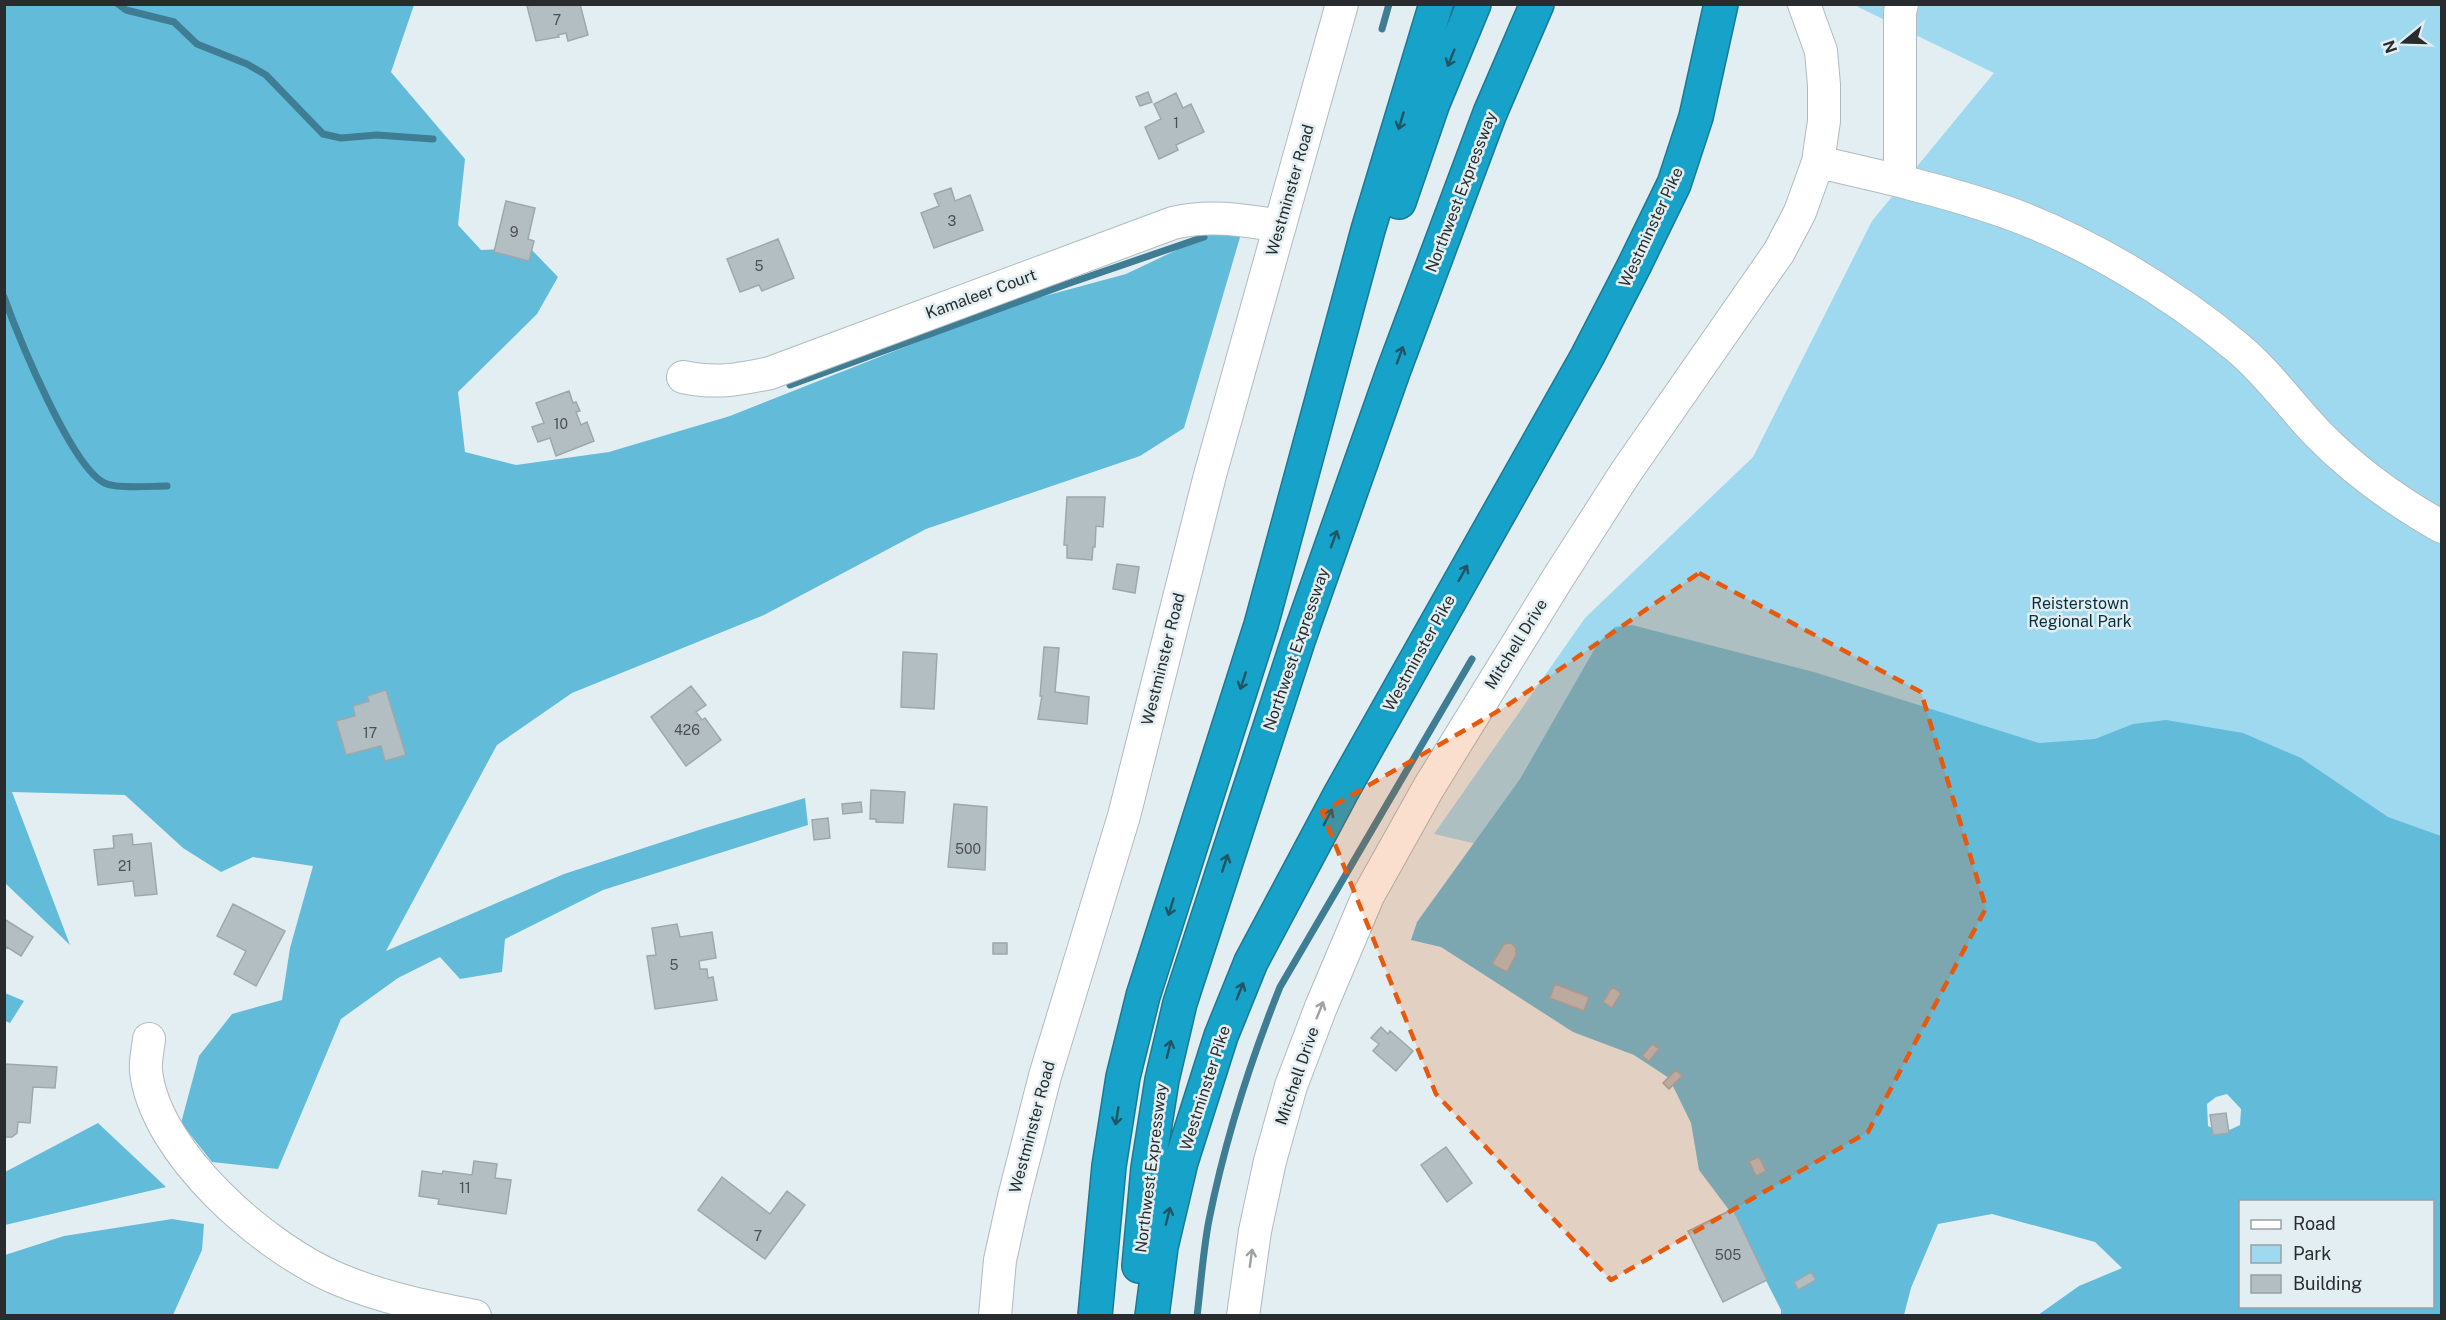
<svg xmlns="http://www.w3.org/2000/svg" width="2446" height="1320" viewBox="0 0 2446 1320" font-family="'Public Sans',sans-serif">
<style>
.green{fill:#9fd9ef}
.forest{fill:#63bbda;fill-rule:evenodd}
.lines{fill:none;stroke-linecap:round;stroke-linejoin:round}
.stream{stroke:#3e7d94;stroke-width:7}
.building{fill:#b3bec3;stroke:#9da8ac;stroke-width:1.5}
.minor-casing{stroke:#afbbbf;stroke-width:34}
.highway-casing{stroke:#1d7993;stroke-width:36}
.minor{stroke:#fff;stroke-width:32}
.highway{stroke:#17a2c9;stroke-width:33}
.oneway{stroke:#225564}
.oneway2{stroke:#9ea0a1}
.marked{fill:#e8590c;fill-opacity:0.2;stroke:#e8590c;stroke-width:4.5;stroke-dasharray:12 8;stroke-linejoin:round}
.labels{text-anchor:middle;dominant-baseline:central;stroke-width:5;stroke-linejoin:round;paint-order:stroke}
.number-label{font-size:14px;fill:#4b5053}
.street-label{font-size:16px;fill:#282c2e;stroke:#e2eef2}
.park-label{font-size:16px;fill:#05303d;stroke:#e2eef2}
</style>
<rect width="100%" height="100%" fill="#e2eef2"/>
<path class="green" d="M1857 5H2441V1315L2432 1202 2349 1049 1434 834 1585 618 1753 457 1872 221 1994 73 1858 7Z"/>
<path class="forest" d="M4 5H414L391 72 465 159 458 225 481 250 530 248 558 277 537 314 458 392 465 452 516 465 609 452 730 416 1011 305 1126 274 1246 217 1184 428 1140 456 926 529 764 615 572 693 497 745 386 951 564 874 702 829 805 798 808 825 603 890 505 939 502 972 460 979 440 957 398 978 341 1019 278 1169 212 1162 181 1123 199 1056 232 1014 282 1000 290 948 313 866 253 857 221 872 183 848 125 795 12 792 70 945 5 883Z
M1632 625 1814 672 2039 743 2095 739 2133 724 2166 720 2243 733 2301 758 2388 817 2441 836V1315H2038L2079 1286 2122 1268 2095 1242 1992 1214 1938 1224 1911 1288 1904 1315H1781V1310L1732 1214 1699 1170 1691 1123 1669 1078 1634 1055 1573 1032 1441 947 1411 940 1417 922 1520 779 1598 643 1615 627ZM2227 1094 2241 1109 2240 1125 2223 1133 2208 1126 2207 1104 2216 1097ZM2240 1202H2432V1306H2240Z
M5 993 24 1001 10 1023 5 1021Z
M98 1123 166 1187 5 1225V1172Z
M172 1219 204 1224 202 1250 173 1315H5V1255L64 1236Z"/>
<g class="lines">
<path class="stream" d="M118 4 126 10 174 22 197 44 247 64 266 75 323 134 341 138 377 135 433 139
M1382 29 1389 4
M4 297C17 333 73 473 107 484 119 489 152 486 167 486
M790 385 1067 284 1204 237
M1197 1316C1201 1284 1203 1251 1209 1220 1225 1140 1250 1062 1280 987L1472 659"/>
</g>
<path class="building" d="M532 4H580L588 35 568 41 566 33 558 35 559 37 536 41 527 6Z
M1148 92 1152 102 1140 106 1136 97Z
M1176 93 1183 108 1191 104 1204 132 1176 145 1178 150 1159 159 1145 127 1161 119 1154 104Z
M951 188 955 201 970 195 983 230 934 248 921 213 939 206 934 194Z
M506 201 535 208 528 239 534 241 529 261 494 252Z
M778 239 794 278 762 291 759 285 740 292 727 259Z
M569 391 573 403 576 402 580 411 576 412 581 425 587 422 594 441 556 456 550 438 538 442 532 427 544 423 536 403Z
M1067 497H1105L1103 527 1096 526 1095 547H1093L1092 560 1067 558V545H1064Z
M1117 564 1139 567 1135 593 1113 589Z
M1044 647 1059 648 1055 692 1089 697 1087 724 1038 719 1042 696H1040Z
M903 652 937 654 934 709 901 707Z
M691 686 706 705 696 712 702 720 705 718 721 740 686 766 651 717Z
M386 690 406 755 385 761 381 746 346 755 336 721 355 716 353 706 369 701 367 696Z
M871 790 905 792 903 823 876 822V819H870Z
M861 802 862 812 843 814 842 804Z
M954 804 987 807 985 870 948 867Z
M828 818 830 838 814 840 812 820Z
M132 834 133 845 151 843 157 894 135 896 133 881 98 885 94 850 114 848 113 836Z
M233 904 285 931 256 986 234 974 246 951 217 936Z
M4 919 33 937 21 956 7 947 4 950Z
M677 924 680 937 712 932 716 958 699 961 700 969H707L708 978 713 977 717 1000 655 1009 647 956 656 955 652 928Z
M993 943H1007V954H993Z
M1511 943 1516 948V955L1507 972 1492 964 1504 944Z
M1555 984 1589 997 1584 1011 1550 998Z
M1612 987 1621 993 1612 1008 1603 1002Z
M1381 1027 1388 1034 1390 1031 1413 1051 1396 1071 1373 1051 1379 1044 1371 1038Z
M1652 1044 1659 1049 1649 1061 1642 1056Z
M4 1064 57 1067 55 1088 33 1087 30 1123 18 1122 17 1133 12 1137H4Z
M1676 1070 1682 1076 1669 1089 1663 1083Z
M2226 1113 2229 1133 2213 1135 2210 1115Z
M1446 1147 1472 1183 1447 1202 1421 1165Z
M1759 1157 1766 1171 1756 1176 1749 1161Z
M474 1161 497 1164 495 1178 511 1180 506 1214 438 1204 439 1199 419 1196 422 1171 442 1174 443 1171 472 1175Z
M722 1177 770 1214 787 1191 805 1205 765 1259 698 1210Z
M1733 1209 1767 1280 1723 1302 1688 1231Z
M1811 1272 1816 1280 1798 1290 1794 1282Z"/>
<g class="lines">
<defs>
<path id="minor" d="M1818 162C1880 176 1942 190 2003 211 2083 239 2173 293 2238 348 2268 373 2291 406 2318 434 2355 472 2396 501 2442 527
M1900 181V12L1902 4
M683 377C716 384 736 380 770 373L1173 223C1210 214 1243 220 1280 226
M149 1039C148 1049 145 1061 146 1071 155 1154 266 1249 338 1279 383 1298 428 1307 475 1316
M995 1316 1000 1260 1014 1197 1045 1076 1124 816 1210 475 1342 4
M1243 1316 1255 1231 1270 1161 1291 1086 1321 1007 1368 896 1429 787 1558 578 1626 472 1779 252 1800 212 1818 162 1824 121V85L1821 51 1804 4"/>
<path id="highway" d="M1399 202 1433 103 1474 4
M1139 1266 1148 1168 1162 1080 1180 1003 1299 638 1393 372 1490 113 1537 4
M1095 1316 1109 1166 1123 1077 1143 996 1261 625 1368 230 1436 4
M1152 1316 1161 1247 1181 1162 1221 1036 1251 962 1341 793 1587 357 1634 266 1674 184 1696 117 1721 4"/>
</defs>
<use href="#minor" class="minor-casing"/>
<use href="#highway" class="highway-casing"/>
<use href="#minor" class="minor"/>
<use href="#highway" class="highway"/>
</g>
<defs><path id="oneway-shaft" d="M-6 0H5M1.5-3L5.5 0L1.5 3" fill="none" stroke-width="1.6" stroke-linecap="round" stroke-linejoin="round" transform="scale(1.5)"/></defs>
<g class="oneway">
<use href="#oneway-shaft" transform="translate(1451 58) rotate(112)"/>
<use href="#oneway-shaft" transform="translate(1401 121) rotate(107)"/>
<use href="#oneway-shaft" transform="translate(1400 355) rotate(-70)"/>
<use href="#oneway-shaft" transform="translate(1334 539) rotate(-70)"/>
<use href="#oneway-shaft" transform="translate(1463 573) rotate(-61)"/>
<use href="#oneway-shaft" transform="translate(1243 681) rotate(108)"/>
<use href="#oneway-shaft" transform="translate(1328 817) rotate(-62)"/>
<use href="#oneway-shaft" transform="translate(1225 863) rotate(-72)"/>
<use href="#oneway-shaft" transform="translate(1171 907) rotate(107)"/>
<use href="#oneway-shaft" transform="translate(1240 991) rotate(-68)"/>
<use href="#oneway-shaft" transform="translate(1169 1049) rotate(-76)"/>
<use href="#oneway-shaft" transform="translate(1117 1116) rotate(99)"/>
<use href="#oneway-shaft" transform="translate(1168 1216) rotate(-76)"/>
</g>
<g class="oneway2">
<use href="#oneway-shaft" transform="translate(1320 1010) rotate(-68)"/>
<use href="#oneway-shaft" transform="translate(1251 1258) rotate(-82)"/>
</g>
<path class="marked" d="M1699 573 1921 692 1986 908 1868 1132 1611 1280 1436 1094 1322 812 1505 707Z"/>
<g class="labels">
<g class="number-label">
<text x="557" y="20">7</text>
<text x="1176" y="123">1</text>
<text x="952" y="221">3</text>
<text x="514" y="232">9</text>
<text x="759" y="266">5</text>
<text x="561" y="424">10</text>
<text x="687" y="730">426</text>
<text x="370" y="733">17</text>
<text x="968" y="849">500</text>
<text x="125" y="866">21</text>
<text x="674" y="965">5</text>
<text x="465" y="1188">11</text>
<text x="758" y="1236">7</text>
<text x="1728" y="1255">505</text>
</g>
<g class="street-label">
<text transform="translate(1290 190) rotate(-74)">Westminster Road</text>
<text transform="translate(1461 192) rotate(-69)">Northwest Expressway</text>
<text transform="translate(1651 227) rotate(-65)">Westminster Pike</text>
<text transform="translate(981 294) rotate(-20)">Kamaleer Court</text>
<text transform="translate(1516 644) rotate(-58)">Mitchell Drive</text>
<text transform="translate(1296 649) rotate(-71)">Northwest Expressway</text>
<text transform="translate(1419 653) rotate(-61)">Westminster Pike</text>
<text transform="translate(1163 659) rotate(-76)">Westminster Road</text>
<text transform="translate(1297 1076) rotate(-71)">Mitchell Drive</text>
<text transform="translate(1205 1088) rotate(-72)">Westminster Pike</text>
<text transform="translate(1032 1127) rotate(-75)">Westminster Road</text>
<text transform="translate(1151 1168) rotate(-83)">Northwest Expressway</text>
</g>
<g class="park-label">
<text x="2080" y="603">Reisterstown<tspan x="2080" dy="18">Regional Park</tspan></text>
</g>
</g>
<rect width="2446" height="1320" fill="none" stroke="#282c2e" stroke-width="12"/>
<rect x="2239" y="1200" width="195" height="108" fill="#e2eef2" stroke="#98a0a4" stroke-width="1.5"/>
<rect x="2251" y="1220" width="30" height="9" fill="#ffffff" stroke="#98a0a4" stroke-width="1.5"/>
<text x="2293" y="1230" font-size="18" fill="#282c2e">Road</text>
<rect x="2251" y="1245" width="30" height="18" fill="#9fd9ef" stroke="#98a0a4" stroke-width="1.5"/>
<text x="2293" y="1260" font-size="18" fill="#282c2e">Park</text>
<rect x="2251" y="1275" width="30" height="18" fill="#b3bec3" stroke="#98a0a4" stroke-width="1.5"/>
<text x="2293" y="1290" font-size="18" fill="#282c2e">Building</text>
<g transform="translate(2404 42) rotate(251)" stroke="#e2eef2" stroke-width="4.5" paint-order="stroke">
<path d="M0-4.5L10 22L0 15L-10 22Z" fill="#282c2e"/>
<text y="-9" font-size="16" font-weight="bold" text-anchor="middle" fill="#282c2e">N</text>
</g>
</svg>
